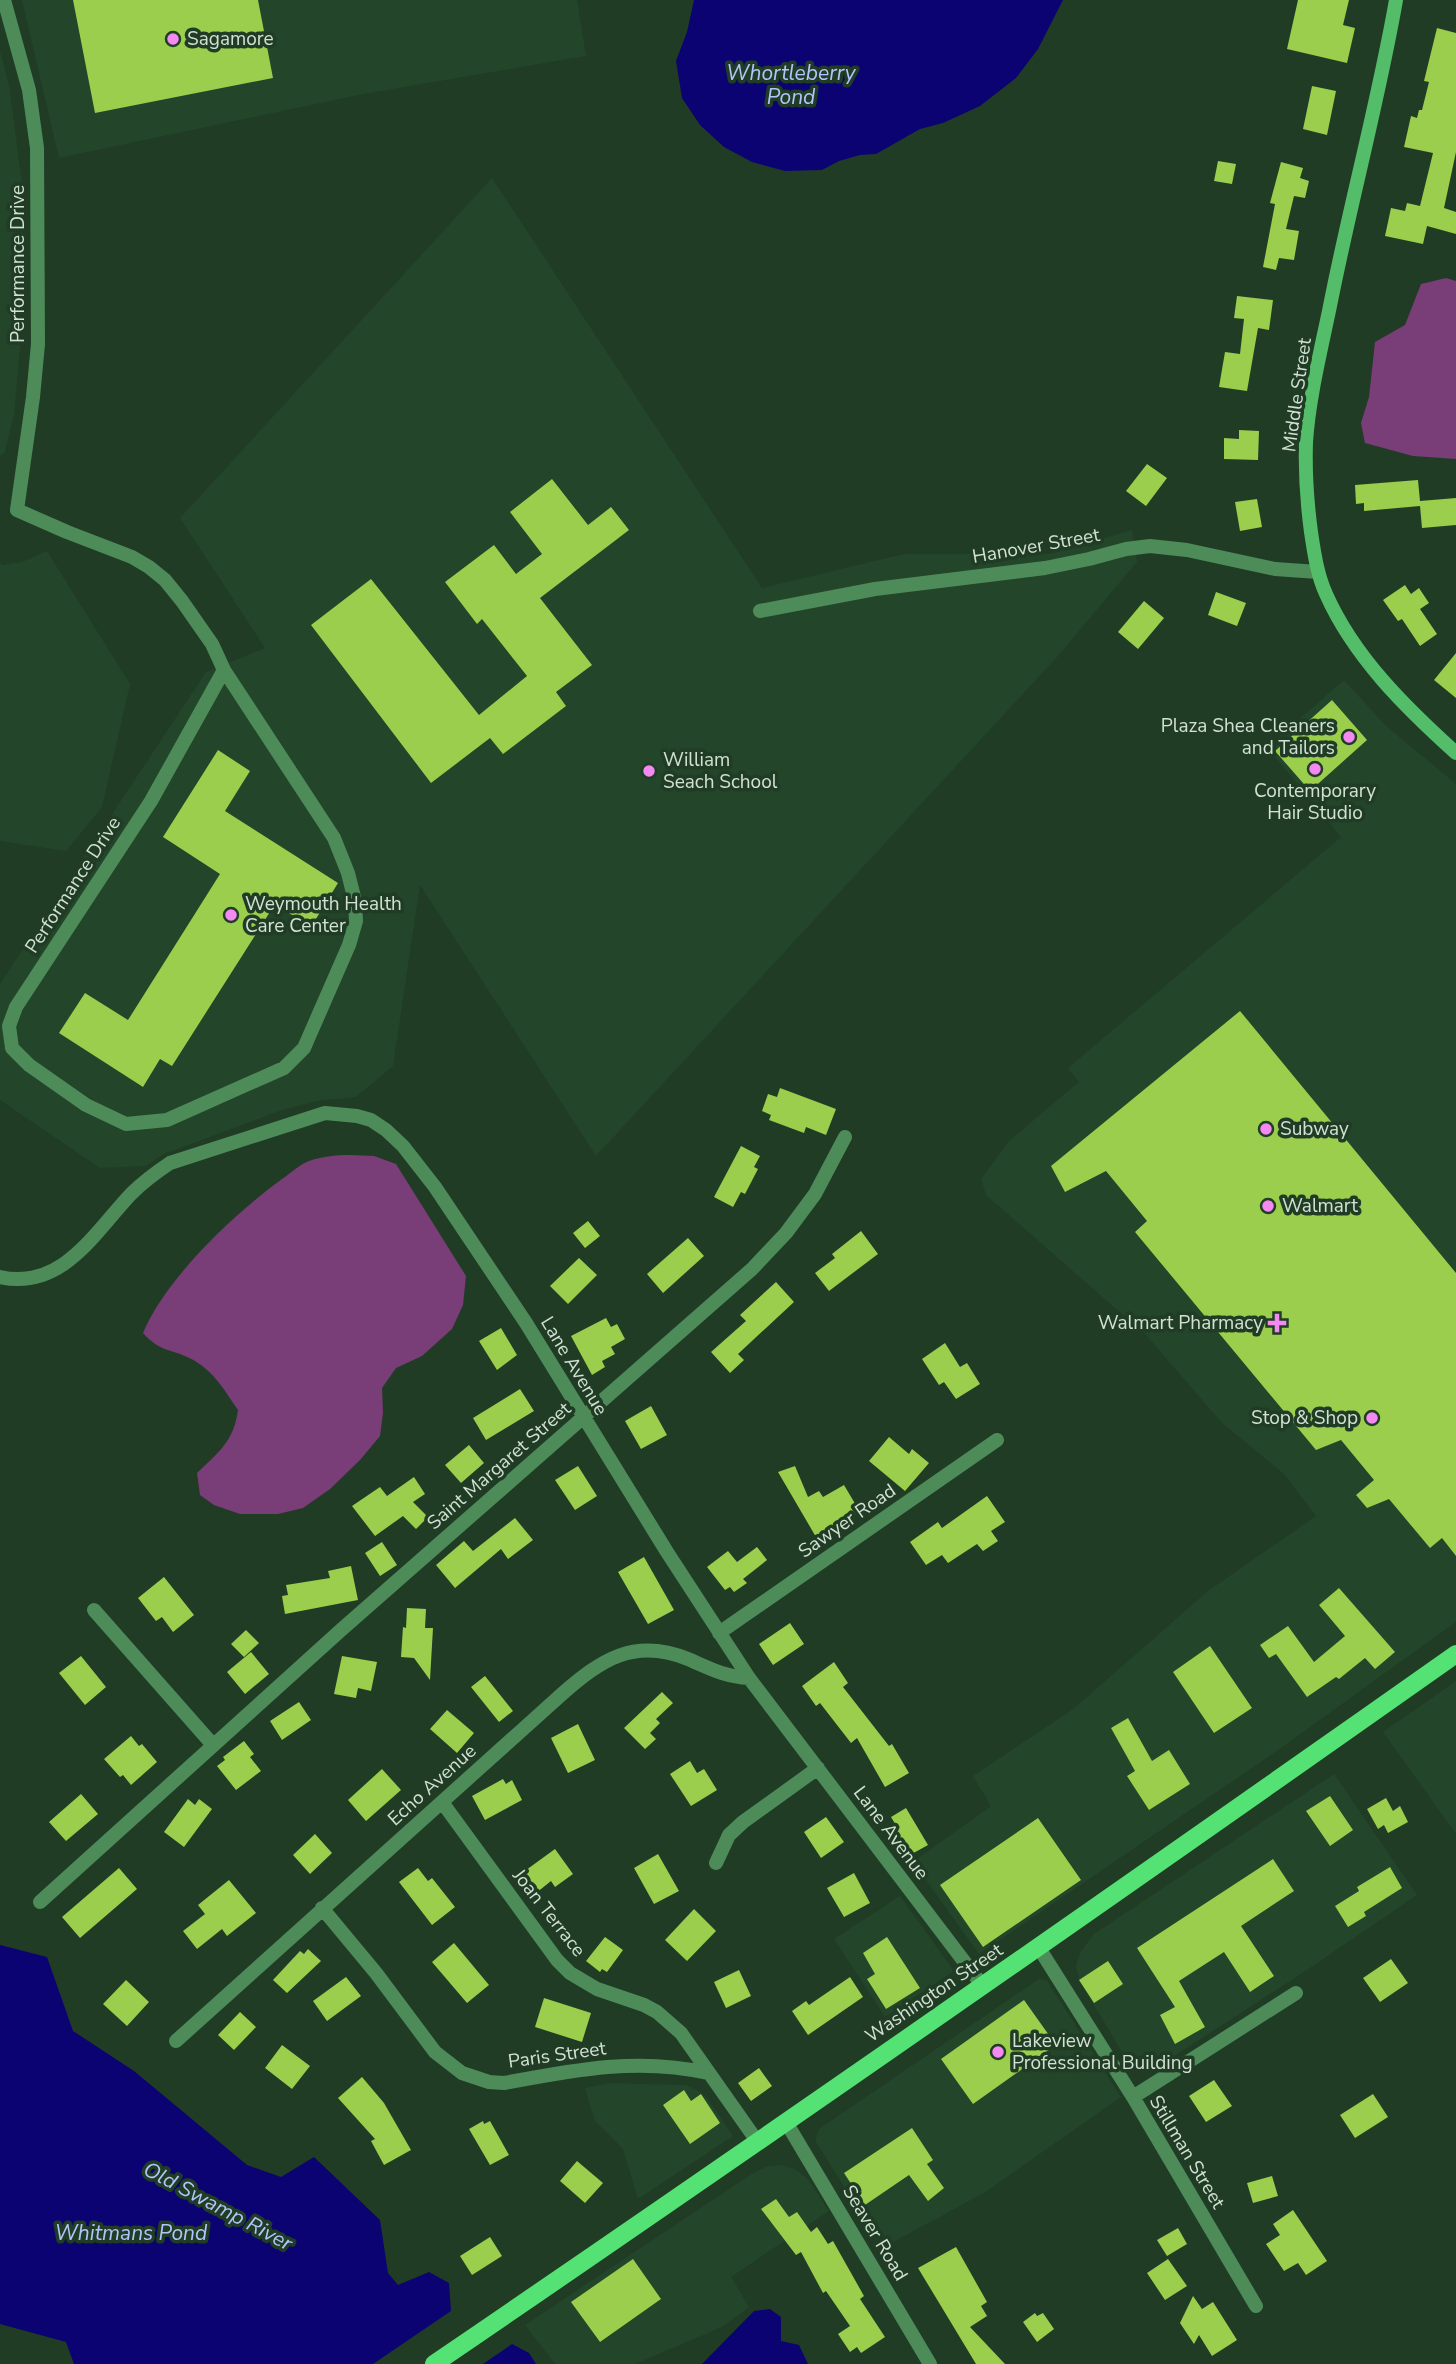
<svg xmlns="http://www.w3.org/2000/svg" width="1456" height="2364" viewBox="0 0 1456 2364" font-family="'Nunito Sans',sans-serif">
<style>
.built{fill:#234529}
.green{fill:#793d78}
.water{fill:#0b0372}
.building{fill:#9ace4c}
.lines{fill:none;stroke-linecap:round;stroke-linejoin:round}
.street{stroke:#4d8c58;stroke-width:14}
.secondary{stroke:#53bd69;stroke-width:14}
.primary{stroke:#54e275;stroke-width:18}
.poi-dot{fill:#f489f1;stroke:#213c25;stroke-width:2.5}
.labels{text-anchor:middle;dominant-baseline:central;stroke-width:7;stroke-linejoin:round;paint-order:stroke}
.poi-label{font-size:19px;fill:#d1e1d3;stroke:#213c25;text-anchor:start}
.street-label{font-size:19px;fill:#d1e1d3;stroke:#213c25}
.water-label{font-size:21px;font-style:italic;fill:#b0c5fa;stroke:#213c25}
</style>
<rect width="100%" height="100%" fill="#213c25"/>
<path class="built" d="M22 0H577L586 56 363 94 59 158Z
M0 51 9 85 23 191 24 304 14 414 5 452 0 456Z
M492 178 762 588 904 554H1049L1132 530 1137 562 1057 657 596 1156 420 885 393 1066 356 1097 317 1101 282 1110 164 1154 145 1166 100 1168 0 1100V984L206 672 265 648 180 518Z
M47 551 130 684 102 807 66 851 0 841V563L3 565 22 562Z
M1344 680 1386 726 1456 784V1622L1271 1755 979 1954 913 1862 991 1806 973 1776 1072 1710 1208 1591 1316 1516 1284 1474 1221 1422 1147 1336 986 1195 981 1179 1009 1141 1079 1082 1068 1068 1341 837 1267 747Z
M1456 1681V1834L1383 1732Z
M1334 1774 1417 1895 1301 1974 1156 2068 1144 2070 1135 2067 1128 2062 1079 1980 1076 1965 1081 1951 1094 1934Z
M900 1896 954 1971 885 2017 834 1939Z
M1039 1979 1047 1980 1050 1985 1121 2097 984 2193 882 2248 815 2140 819 2129Z
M610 2083 686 2085 697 2090 707 2098 733 2136 638 2199 623 2149 595 2121 585 2088Z
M780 2165 795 2169 808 2179 829 2211 731 2277 749 2307 722 2327 635 2364H555L525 2325 750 2175 768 2166Z"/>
<path class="green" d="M1446 278 1456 281V459L1413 456 1365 443 1361 423 1369 397 1375 342 1405 325 1421 284Z
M351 1155 374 1156 396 1164 466 1276 463 1305 452 1329 422 1356 396 1368 382 1388 383 1413 380 1436 360 1460 330 1489 303 1508 278 1514H240L214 1505 200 1495 197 1473C219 1452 234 1441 238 1410 225 1391 214 1372 195 1361 173 1348 162 1354 143 1333 166 1278 234 1214 282 1179 291 1173 300 1164 309 1161 323 1156 337 1155 351 1155Z"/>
<path class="water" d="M694 0H1063L1038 49 1016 78 980 106 943 123 920 129 876 154 860 155 839 161 822 170 785 171 752 162 724 147 700 125 682 98 676 61 687 32Z
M0 1945 47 1957 73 2031 134 2071 247 2165 281 2177 314 2157 380 2220 388 2273 398 2285 429 2272 449 2283 451 2311 373 2364H74L66 2342 0 2324Z
M770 2309 781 2317V2341L799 2345 808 2364H702L754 2311Z
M512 2344 529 2353 536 2364H483Z"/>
<path class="building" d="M73 0H258L273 78 95 113Z
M1298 0H1349L1343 25 1355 28 1347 63 1287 49Z
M1437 28 1456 33V152L1444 208 1456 212V234L1427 226 1423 244 1385 236 1391 208 1405 211 1407 203 1420 206 1433 153 1404 147 1411 116 1417 118 1419 110H1422L1429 82 1424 81Z
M1312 86 1336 91 1327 135 1303 129Z
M1218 161 1236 164 1232 184 1214 181Z
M1281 162 1303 168 1300 178 1309 181 1305 198 1294 196 1286 229 1299 231 1294 260 1279 258 1276 270 1263 267 1275 204 1270 203Z
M1237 296 1273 300 1269 330 1258 328 1247 391 1219 387 1225 352 1240 354 1244 319 1234 318Z
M1239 430 1259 431 1258 460 1224 459V438L1239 439Z
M1147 464 1167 478 1146 506 1126 491Z
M552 479 588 525 611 507 629 530 540 598 592 665 556 692 566 706 503 754 490 738 431 783 311 625 371 579 479 715 527 676 482 619 477 624 445 582 494 545 516 574 542 554 510 512Z
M1418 480 1420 501 1456 498V525L1422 528 1420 506 1364 511V503L1356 504 1355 485Z
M1257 499 1262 527 1240 531 1235 502Z
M1405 585 1411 594 1419 588 1429 603 1420 609 1437 634 1420 646 1402 619 1398 621 1383 600Z
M1216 592 1246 603 1237 626 1208 615Z
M1144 601 1164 618 1138 649 1118 632Z
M1456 653V698L1434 680Z
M1332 700 1367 740 1310 791 1275 751Z
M218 750 250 771 225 811 338 883 311 927 275 904 172 1066 160 1059 143 1087 59 1033 85 993 128 1020 220 874 163 837Z
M1240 1011 1456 1273V1556L1442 1538 1430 1548 1389 1499 1367 1508 1356 1495 1374 1480 1341 1440 1316 1450 1135 1232 1147 1221 1106 1171 1065 1192 1051 1166Z
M780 1088 836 1109 826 1135 806 1127 804 1133 769 1120 771 1115 762 1111 768 1094 777 1097Z
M741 1146 760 1156 754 1167 758 1169 745 1194 741 1192 733 1207 714 1197Z
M588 1221 600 1236 585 1248 573 1233Z
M861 1231 878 1254 829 1291 815 1273 835 1258 832 1254Z
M688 1238 704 1256 663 1293 647 1274Z
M579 1258 597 1275 568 1304 550 1286Z
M776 1282 794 1302 738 1354 744 1360 730 1373 711 1352 746 1321 740 1315Z
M606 1318 611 1327 617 1324 625 1339 611 1347 615 1354 602 1361 605 1367 592 1375 571 1336Z
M501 1328 517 1355 497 1370 479 1341Z
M945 1343 960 1367 967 1363 980 1384 956 1399 944 1382 939 1385 922 1359Z
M520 1389 534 1411 486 1440 473 1418Z
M651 1406 667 1435 641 1449 625 1421Z
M889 1437 909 1454 912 1449 929 1463 905 1491 869 1461Z
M469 1445 484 1463 461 1483 445 1465Z
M578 1466 597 1496 575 1510 555 1480Z
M795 1466 808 1497 819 1491 823 1497 844 1485 860 1512 816 1537 778 1472Z
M414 1477 425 1494 413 1502 428 1517 416 1529 403 1516 375 1536 352 1506 380 1487 387 1496Z
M987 1496 1005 1522 991 1531 998 1541 983 1551 977 1544 948 1563 942 1555 926 1565 910 1542 938 1522 942 1528Z
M515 1518 533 1540 508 1559 501 1549 455 1588 436 1565 464 1541 473 1551Z
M382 1542 397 1565 380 1576 365 1553Z
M757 1547 767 1560 743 1579 747 1583 734 1592 730 1587 725 1590 707 1567 728 1551 737 1562Z
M644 1557 674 1610 648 1624 618 1572Z
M351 1566 358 1600 285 1614 282 1596 288 1595 286 1585 330 1578 328 1571Z
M164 1577 194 1615 173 1632 162 1617 156 1621 138 1598Z
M1339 1588 1395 1652 1375 1669 1365 1658 1339 1679 1336 1677 1307 1697 1276 1654 1269 1658 1260 1645 1288 1626 1314 1662 1345 1636 1319 1605Z
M407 1608 426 1609 425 1628H433L430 1680 414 1658 401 1657 403 1627 406 1628Z
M790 1623 804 1644 773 1665 759 1644Z
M246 1630 259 1643 244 1657 231 1644Z
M1210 1646 1252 1708 1214 1733 1173 1672Z
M251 1652 269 1674 245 1694 227 1672Z
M81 1656 106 1687 85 1705 59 1673Z
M342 1656 377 1662 371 1691 358 1688 356 1698 334 1694Z
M834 1662 848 1683 843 1687 889 1746 892 1744 909 1773 885 1787 857 1738 851 1743 820 1703 816 1706 802 1686Z
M485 1676 513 1711 499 1722 471 1687Z
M662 1692 673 1703 656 1719 660 1723 650 1733 656 1739 645 1749 624 1728Z
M299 1702 311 1720 282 1740 270 1721Z
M447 1710 474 1733 457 1753 430 1729Z
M1128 1718 1152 1761 1169 1750 1190 1784 1149 1810 1127 1776 1135 1771 1111 1728Z
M578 1724 595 1760 568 1773 551 1738Z
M131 1736 139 1746 142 1744 157 1762 131 1785 123 1775 120 1777 104 1759Z
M244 1741 254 1754 250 1757 261 1771 236 1790 217 1766 225 1760 223 1757Z
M690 1761 697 1773 704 1769 717 1790 691 1806 670 1774Z
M382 1769 401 1790 366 1821 348 1800Z
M503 1779 506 1784 512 1780 522 1800 485 1820 472 1796Z
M81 1794 98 1814 66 1841 49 1822Z
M1330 1796 1353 1830 1330 1846 1306 1811Z
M1386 1798 1393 1811 1400 1806 1408 1822 1388 1833 1384 1825 1378 1829 1367 1809Z
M188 1799 195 1805 199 1799 212 1809 184 1847 164 1832Z
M906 1808 928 1845 901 1860 886 1834 897 1827 891 1817Z
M826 1817 844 1842 821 1858 804 1832Z
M1038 1818 1081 1880 983 1947 940 1885Z
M315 1834 332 1853 310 1874 293 1855Z
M555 1849 573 1874 555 1887 551 1881 536 1893 522 1873Z
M658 1854 679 1891 654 1904 634 1868Z
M1273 1859 1294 1891 1241 1926 1274 1976 1250 1992 1224 1952 1179 1981 1205 2027 1175 2044 1160 2015 1175 2007 1137 1948Z
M1390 1867 1402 1888 1364 1912 1366 1916 1348 1927 1335 1906 1359 1891 1357 1887Z
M119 1868 137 1889 80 1938 62 1917Z
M418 1868 428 1881 432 1878 455 1907 432 1925 399 1882Z
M854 1873 870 1903 844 1917 827 1888Z
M229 1880 256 1913 227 1936 222 1929 197 1949 183 1931 205 1914 198 1905Z
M694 1909 716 1931 687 1961 665 1940Z
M605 1937 623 1950 607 1972 602 1969 600 1972 586 1961Z
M887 1937 920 1988 886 2009 867 1979 875 1974 863 1953Z
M454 1943 489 1985 467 2003 432 1962Z
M308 1949 321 1961 287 1993 273 1980 300 1951 304 1954Z
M1391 1959 1408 1983 1380 2002 1363 1978Z
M1108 1961 1123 1984 1094 2003 1079 1980Z
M739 1970 751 1996 726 2008 714 1982Z
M346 1977 361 1996 327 2021 313 2001Z
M850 1977 863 1997 808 2035 792 2011 806 2001 809 2005Z
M126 1980 149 2002 127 2026 103 2004Z
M544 1998 591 2013 582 2042 535 2027Z
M1024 2000 1056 2045 973 2104 941 2059Z
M240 2012 256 2027 234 2050 218 2035Z
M282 2045 310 2066 292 2089 265 2068Z
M759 2068 772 2086 751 2101 738 2083Z
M362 2077 384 2103 411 2150 384 2165 371 2141 375 2139 338 2098Z
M1214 2080 1232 2106 1206 2122 1189 2096Z
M684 2090 691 2101 701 2094 720 2123 690 2144 663 2105Z
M1373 2094 1388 2117 1355 2138 1340 2115Z
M483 2121 484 2124 490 2121 509 2155 490 2165 469 2129Z
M912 2128 933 2160 927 2164 944 2188 928 2201 909 2175 865 2205 844 2173Z
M577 2161 603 2183 585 2203 560 2181Z
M1272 2176 1278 2196 1253 2203 1247 2183Z
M776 2199 789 2217 797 2212 811 2232 817 2227 828 2244 833 2241 864 2296 860 2299 885 2337 861 2353 857 2347 850 2352 838 2334 850 2326 826 2291 823 2293 801 2252 796 2255 761 2209Z
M1293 2210 1327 2261 1306 2275 1298 2263 1284 2271 1266 2244 1280 2235 1273 2224Z
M1178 2228 1187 2244 1167 2256 1157 2240Z
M490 2237 502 2256 472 2275 460 2256Z
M956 2247 987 2302 981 2306 987 2316 970 2327 1005 2364H976L918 2268Z
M633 2259 661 2299 600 2342 571 2302Z
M1168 2259 1187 2286 1165 2300 1147 2273Z
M1193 2296 1202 2309 1213 2302 1237 2340 1212 2356 1199 2335 1194 2344 1180 2323Z
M1035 2313 1037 2316 1043 2313 1054 2329 1037 2342 1023 2322Z"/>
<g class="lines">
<path class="street" d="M4 0 29 90 37 148 38 344 33 397 17 510 67 532 132 557 149 567 165 580 182 601 212 644 224 670 334 838 348 873 355 901 356 921 349 945 304 1048 284 1068 167 1120 126 1124 86 1105 29 1065 12 1048 9 1026 16 1007 151 801 224 670
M760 611 875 589 1045 568 1089 559 1126 549 1150 546 1187 550 1275 569 1318 572
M0 1277C62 1291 95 1232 131 1194 143 1182 155 1173 170 1163L325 1113 357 1116 371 1120 386 1130 403 1146 435 1187 526 1323 667 1552 749 1678 982 1985
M94 1610 213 1745
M719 1633 997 1440
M442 1802 557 1960 570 1973 597 1989 644 2005 657 2012 681 2033 757 2141
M716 1863 729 1835 743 1822 818 1768
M40 1902 341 1630 752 1269 786 1233 815 1194 845 1137
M322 1908 376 1973 435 2052 462 2073 489 2082 504 2083C573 2070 638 2057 708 2073
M1039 1948 1133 2097 1256 2306
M176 2041 562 1694C601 1660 634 1637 688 1659 709 1668 725 1677 749 1678
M1133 2097 1296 1993
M786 2122 930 2364"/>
<path class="secondary" d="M1396 0C1378 103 1350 204 1330 306 1321 350 1309 397 1306 442 1305 472 1307 502 1311 532 1314 552 1317 574 1326 594 1354 657 1405 707 1456 753"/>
<path class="primary" d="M434 2364C777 2130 1117 1893 1456 1654"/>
</g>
<g class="poi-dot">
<circle cx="173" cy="39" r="7"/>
<circle cx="1349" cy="737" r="7"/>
<circle cx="1315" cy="769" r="7"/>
<circle cx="649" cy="771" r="7"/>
<circle cx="231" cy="915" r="7"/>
<circle cx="1266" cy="1129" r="7"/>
<circle cx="1268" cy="1206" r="7"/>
<path d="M1273.5 1312.5h7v7h7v7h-7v7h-7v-7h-7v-7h7z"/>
<circle cx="1372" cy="1418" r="7"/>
<circle cx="998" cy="2052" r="7"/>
</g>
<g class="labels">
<g class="poi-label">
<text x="187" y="39">Sagamore</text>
<text x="1335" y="726" text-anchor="end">Plaza Shea Cleaners<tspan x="1335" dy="22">and Tailors</tspan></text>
<text x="663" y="760">William<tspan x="663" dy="22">Seach School</tspan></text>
<text x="1315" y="791" text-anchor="middle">Contemporary<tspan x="1315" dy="22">Hair Studio</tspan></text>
<text x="245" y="904">Weymouth Health<tspan x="245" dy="22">Care Center</tspan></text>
<text x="1280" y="1129">Subway</text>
<text x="1282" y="1206">Walmart</text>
<text x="1263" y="1323" text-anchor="end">Walmart Pharmacy</text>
<text x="1358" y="1418" text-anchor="end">Stop &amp; Shop</text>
<text x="1012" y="2041">Lakeview<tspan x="1012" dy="22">Professional Building</tspan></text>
</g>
<g class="street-label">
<text transform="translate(18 264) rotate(-90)">Performance Drive</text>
<text transform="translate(1297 395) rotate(-82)">Middle Street</text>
<text transform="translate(1036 546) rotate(-10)">Hanover Street</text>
<text transform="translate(73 885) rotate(-57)">Performance Drive</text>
<text transform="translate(574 1366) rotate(59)">Lane Avenue</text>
<text transform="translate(499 1466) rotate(-41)">Saint Margaret Street</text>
<text transform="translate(847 1521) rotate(-35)">Sawyer Road</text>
<text transform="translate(432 1785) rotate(-42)">Echo Avenue</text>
<text transform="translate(891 1833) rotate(53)">Lane Avenue</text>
<text transform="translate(549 1913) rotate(52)">Joan Terrace</text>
<text transform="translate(934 1993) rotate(-34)">Washington Street</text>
<text transform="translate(557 2055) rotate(-8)">Paris Street</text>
<text transform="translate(1187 2152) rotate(59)">Stillman Street</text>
<text transform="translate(875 2233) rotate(59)">Seaver Road</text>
</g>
<g class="water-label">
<text x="791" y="73">Whortleberry<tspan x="791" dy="24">Pond</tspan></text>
<text transform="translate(218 2206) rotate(28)">Old Swamp River</text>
<text x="131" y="2233">Whitmans Pond</text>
</g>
</g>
</svg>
